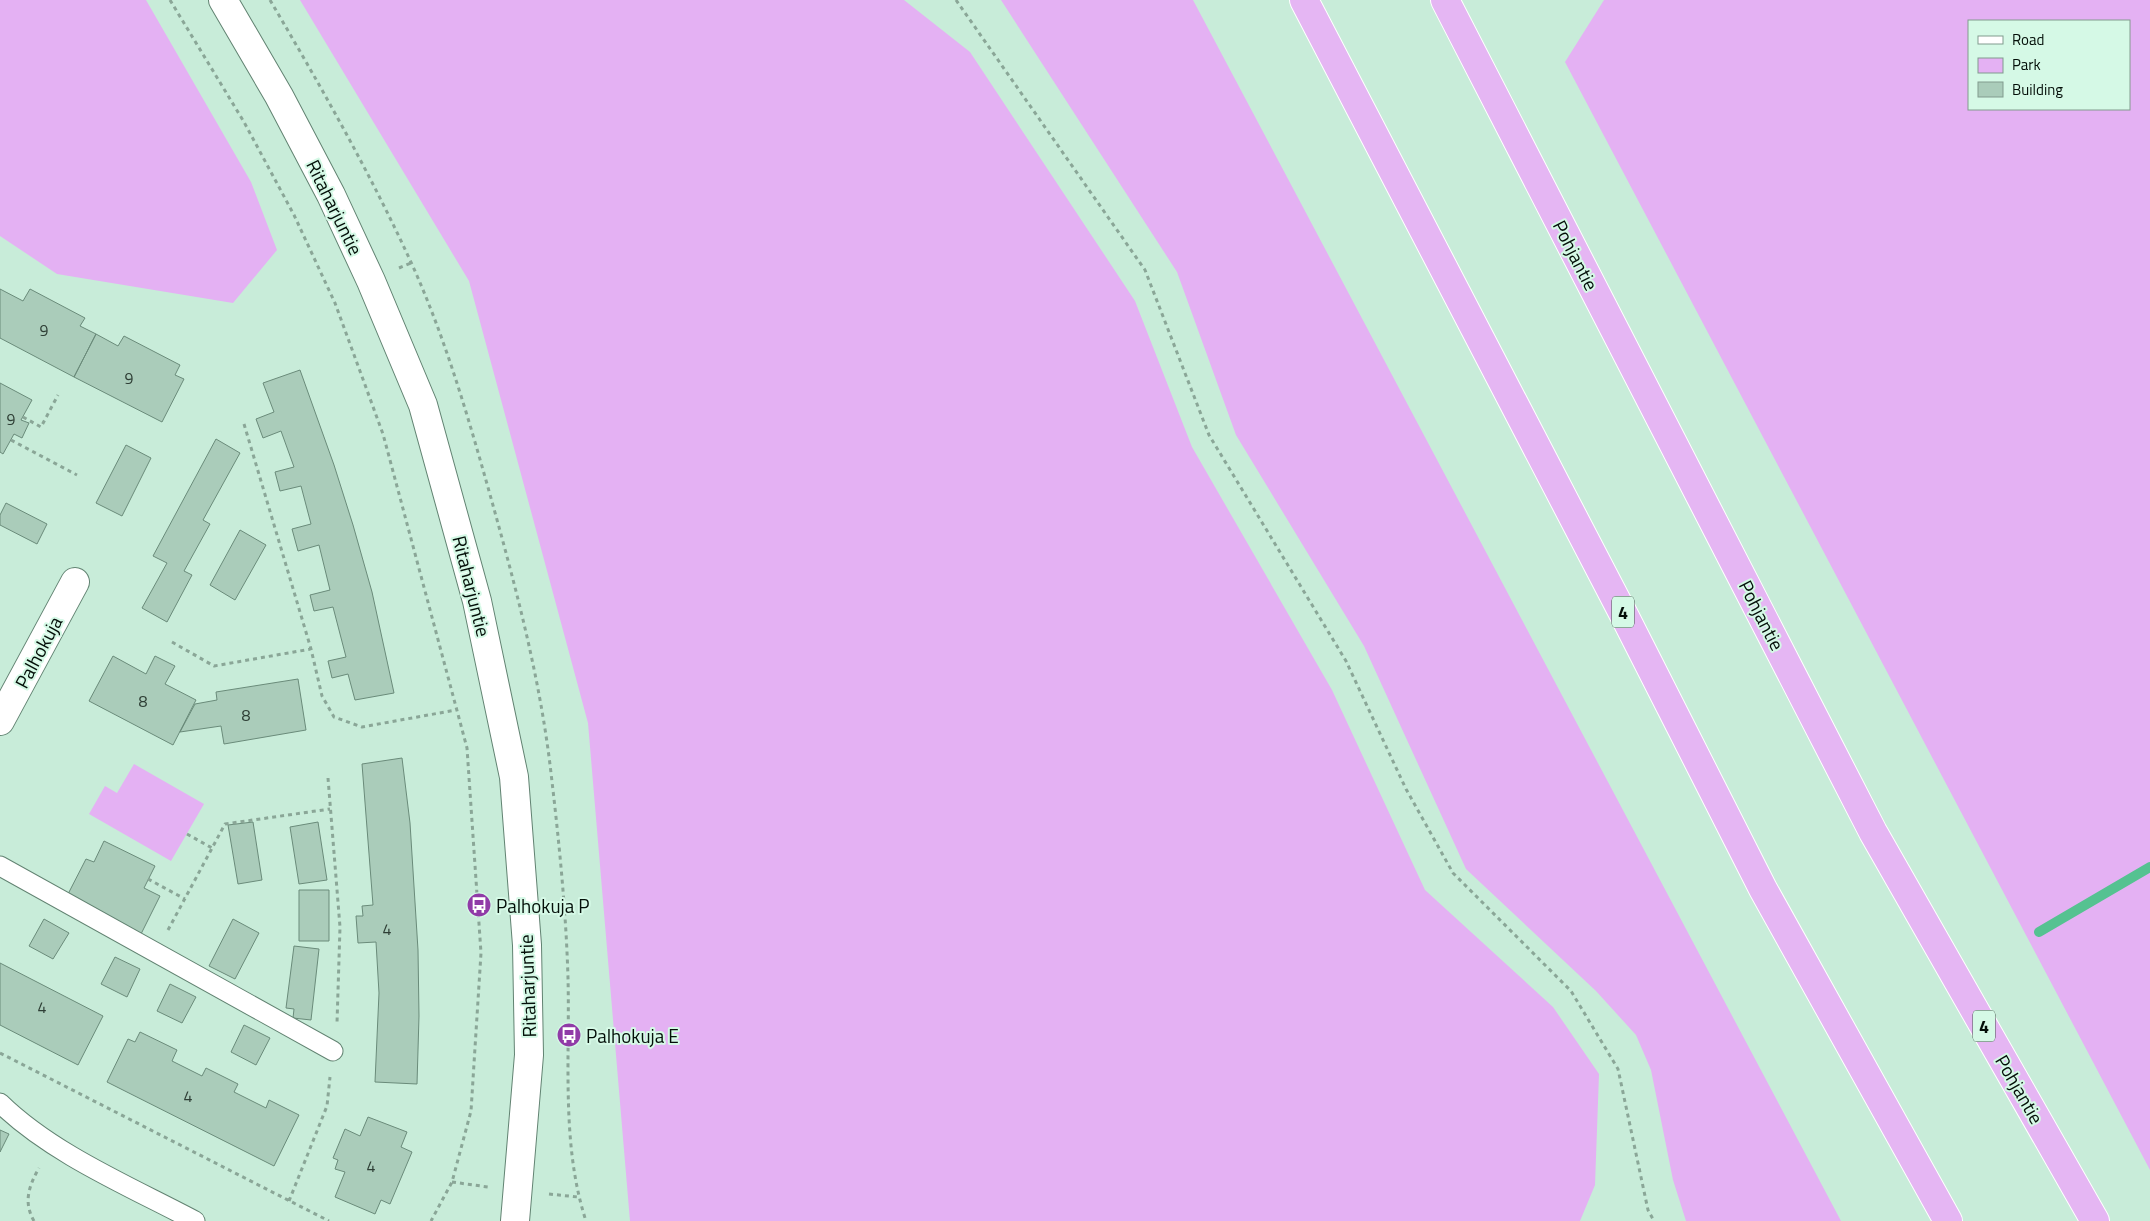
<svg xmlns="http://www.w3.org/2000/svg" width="2150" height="1221" viewBox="0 0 2150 1221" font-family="'Titillium Web',sans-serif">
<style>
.green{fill:#e4b1f3;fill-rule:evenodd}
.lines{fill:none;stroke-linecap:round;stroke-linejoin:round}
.stream{stroke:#55c291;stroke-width:10}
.building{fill:#aaccba;stroke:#6a8b7a}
.lane-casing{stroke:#628372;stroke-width:21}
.street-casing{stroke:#628372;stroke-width:30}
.secondary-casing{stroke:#628372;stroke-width:30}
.highway-casing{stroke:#fff;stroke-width:30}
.path{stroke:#8aa697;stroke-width:3;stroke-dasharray:4 4;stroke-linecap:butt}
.lane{stroke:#fff;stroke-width:19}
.street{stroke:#fff;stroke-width:28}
.secondary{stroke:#fff;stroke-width:28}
.highway{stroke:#e5b6f3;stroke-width:28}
.labels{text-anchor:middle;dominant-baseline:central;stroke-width:4;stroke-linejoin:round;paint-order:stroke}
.number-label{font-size:16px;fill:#2e3e35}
.shield{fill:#d5f9e6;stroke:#43554b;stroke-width:1}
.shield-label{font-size:18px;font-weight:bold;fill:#040f09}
.street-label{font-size:19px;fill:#040f09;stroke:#d5f9e6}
.poi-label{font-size:19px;fill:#040f09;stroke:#d5f9e6;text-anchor:start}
</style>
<rect width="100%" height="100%" fill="#c8ecd9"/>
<path class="green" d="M0 0H146L251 182 277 250 233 303 57 274 0 236Z
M300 0H904L970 52 1135 301 1192 447 1332 690 1425 890 1553 1007 1599 1074 1595 1185 1580 1221H630L588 723 469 281Z
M1001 0H1193L1841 1221H1686L1673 1180 1651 1070 1636 1035 1596 991 1466 869 1364 646 1236 435 1177 272Z
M1604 0H2150V1170L1565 62ZM1969 21H2129V109H1969Z
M134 764 204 804 171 861 89 814 105 786 117 793Z"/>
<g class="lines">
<path class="stream" d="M2039 932 2150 867"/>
</g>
<path class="building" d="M0 289 23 301 30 289 85 318 80 326 96 334 74 377 0 338Z
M96 334 118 346 124 336 180 365 175 375 184 379 162 422 74 377Z
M300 370 334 465 353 525 372 592 394 693 355 700 348 674 332 678 328 661 346 657 333 607 314 611 310 595 330 590 319 545 298 551 292 529 311 524 301 486 280 491 275 472 294 467 281 431 263 438 256 419 274 412 263 383Z
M0 383 32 400 21 420 29 423 22 438 14 434 3 454 0 452Z
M216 439 240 453 203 520 210 524 184 571 192 575 167 622 142 608 167 563 153 556Z
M126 445 151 458 122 516 96 503Z
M6 503 47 524 37 544 0 525V515Z
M240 530 266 545 235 600 210 585Z
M113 656 146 674 155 656 175 666 165 684 196 700 173 745 89 701Z
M298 679 306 730 224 744 221 726 180 732 195 704 217 700 216 692Z
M402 758 410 823 418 950 419 1016 417 1084 375 1082 379 993 376 942 358 943 356 916H363L362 906 373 905 362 764Z
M253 822 262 880 238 884 228 825Z
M318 822 327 880 299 884 290 827Z
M104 841 155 866 144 888 160 896 141 934 67 896 86 859 94 862Z
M299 890H329V941H299Z
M44 919 69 933 53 959 29 946Z
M233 919 259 933 235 979 209 966Z
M294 946 319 949 311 1020 293 1018 294 1009 286 1008Z
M115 957 140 969 127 997 101 984Z
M0 963 103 1016 78 1065 0 1025Z
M170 984 196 997 182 1023 157 1011Z
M244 1025 270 1038 256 1065 231 1052Z
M140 1032 177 1050 172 1061 202 1076 206 1068 238 1084 234 1092 266 1108 269 1100 299 1115 274 1166 107 1082 128 1039 135 1042Z
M368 1117 407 1132 401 1147 412 1152 390 1204 381 1200 375 1214 335 1197 345 1172 335 1169 338 1160 333 1158 345 1129 360 1136Z
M0 1130 9 1134 0 1152Z"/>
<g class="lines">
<defs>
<path id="lane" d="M0 866 333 1051
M0 1103C52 1154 131 1187 195 1221"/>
<path id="street" d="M0 721 75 582"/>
<path id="secondary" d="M223 0 279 96 331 195 371 281 423 405 477 601 514 777 527 945 529 1055 515 1221"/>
<path id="highway" d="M1304 0 1625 617 1763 889 1948 1221
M1445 0 1873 832 2095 1221"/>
</defs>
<use href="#lane" class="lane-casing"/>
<use href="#street" class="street-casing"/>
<use href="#secondary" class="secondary-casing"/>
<use href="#highway" class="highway-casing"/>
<path class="path" d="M170 0 244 122 294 215 335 303 383 434 467 748 481 953 471 1111 452 1182 431 1221
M270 0C320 85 369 171 410 260 444 334 467 413 489 491 515 584 540 677 551 773 559 841 566 910 568 978 570 1058 561 1145 586 1221
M956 0 1145 270 1209 435 1346 661 1406 789 1453 873 1571 991 1618 1069 1648 1210 1654 1221
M399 268 411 263
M23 417 41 427 58 395
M244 424 311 649 322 696 334 717 362 727 456 710
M11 440 77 475
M172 642 214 666 311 649
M328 778 340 927 337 1023
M187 834 212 848
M148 879 185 899
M168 930 225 824 330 809
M0 1053 329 1221
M452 1182 488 1187
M549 1194 578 1197
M289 1201 327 1106 330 1077
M34 1221C23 1202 29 1186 39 1168"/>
<use href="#lane" class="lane"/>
<use href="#street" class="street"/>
<use href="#secondary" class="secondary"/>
<use href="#highway" class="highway"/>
</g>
<defs>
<symbol id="bus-disc" viewBox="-11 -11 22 22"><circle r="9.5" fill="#903aa7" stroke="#d5f9e6"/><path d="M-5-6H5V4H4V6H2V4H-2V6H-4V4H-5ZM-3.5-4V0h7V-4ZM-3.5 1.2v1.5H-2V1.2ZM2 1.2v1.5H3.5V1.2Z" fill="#fff"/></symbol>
</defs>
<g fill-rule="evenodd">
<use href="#bus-disc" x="465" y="891" width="28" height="28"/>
<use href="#bus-disc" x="555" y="1021" width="28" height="28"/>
</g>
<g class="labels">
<g class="number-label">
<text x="44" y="330">9</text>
<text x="129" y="378">9</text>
<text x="11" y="419">9</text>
<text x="143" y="701">8</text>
<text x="246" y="715">8</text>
<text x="387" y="929">4</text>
<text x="42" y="1007">4</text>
<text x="188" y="1096">4</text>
<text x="371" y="1166">4</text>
</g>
<g class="shield">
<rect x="1612" y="596.5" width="22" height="31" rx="4"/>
<rect x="1973" y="1010.5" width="22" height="31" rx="4"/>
</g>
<g class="shield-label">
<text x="1623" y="612">4</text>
<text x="1984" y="1026">4</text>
</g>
<g class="street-label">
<text transform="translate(335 207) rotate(64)">Ritaharjuntie</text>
<text transform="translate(1576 255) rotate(63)">Pohjantie</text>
<text transform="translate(472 586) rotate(76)">Ritaharjuntie</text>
<text transform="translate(1762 615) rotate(63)">Pohjantie</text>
<text transform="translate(38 652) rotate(-62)">Palhokuja</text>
<text transform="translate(527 986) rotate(-92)">Ritaharjuntie</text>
<text transform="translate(2020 1089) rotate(60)">Pohjantie</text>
</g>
<g class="poi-label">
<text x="496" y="905">Palhokuja P</text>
<text x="586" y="1035">Palhokuja E</text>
</g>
</g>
<rect x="1968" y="20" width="162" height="90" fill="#d5f9e6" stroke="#819b8e"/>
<rect x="1978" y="36" width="25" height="8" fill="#ffffff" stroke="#819b8e"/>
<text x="2012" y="45" font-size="15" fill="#040f09">Road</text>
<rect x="1978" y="58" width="25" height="15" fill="#e4b1f3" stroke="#819b8e"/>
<text x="2012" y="70" font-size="15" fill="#040f09">Park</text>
<rect x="1978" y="82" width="25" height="15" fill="#aaccba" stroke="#819b8e"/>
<text x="2012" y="95" font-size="15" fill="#040f09">Building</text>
</svg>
